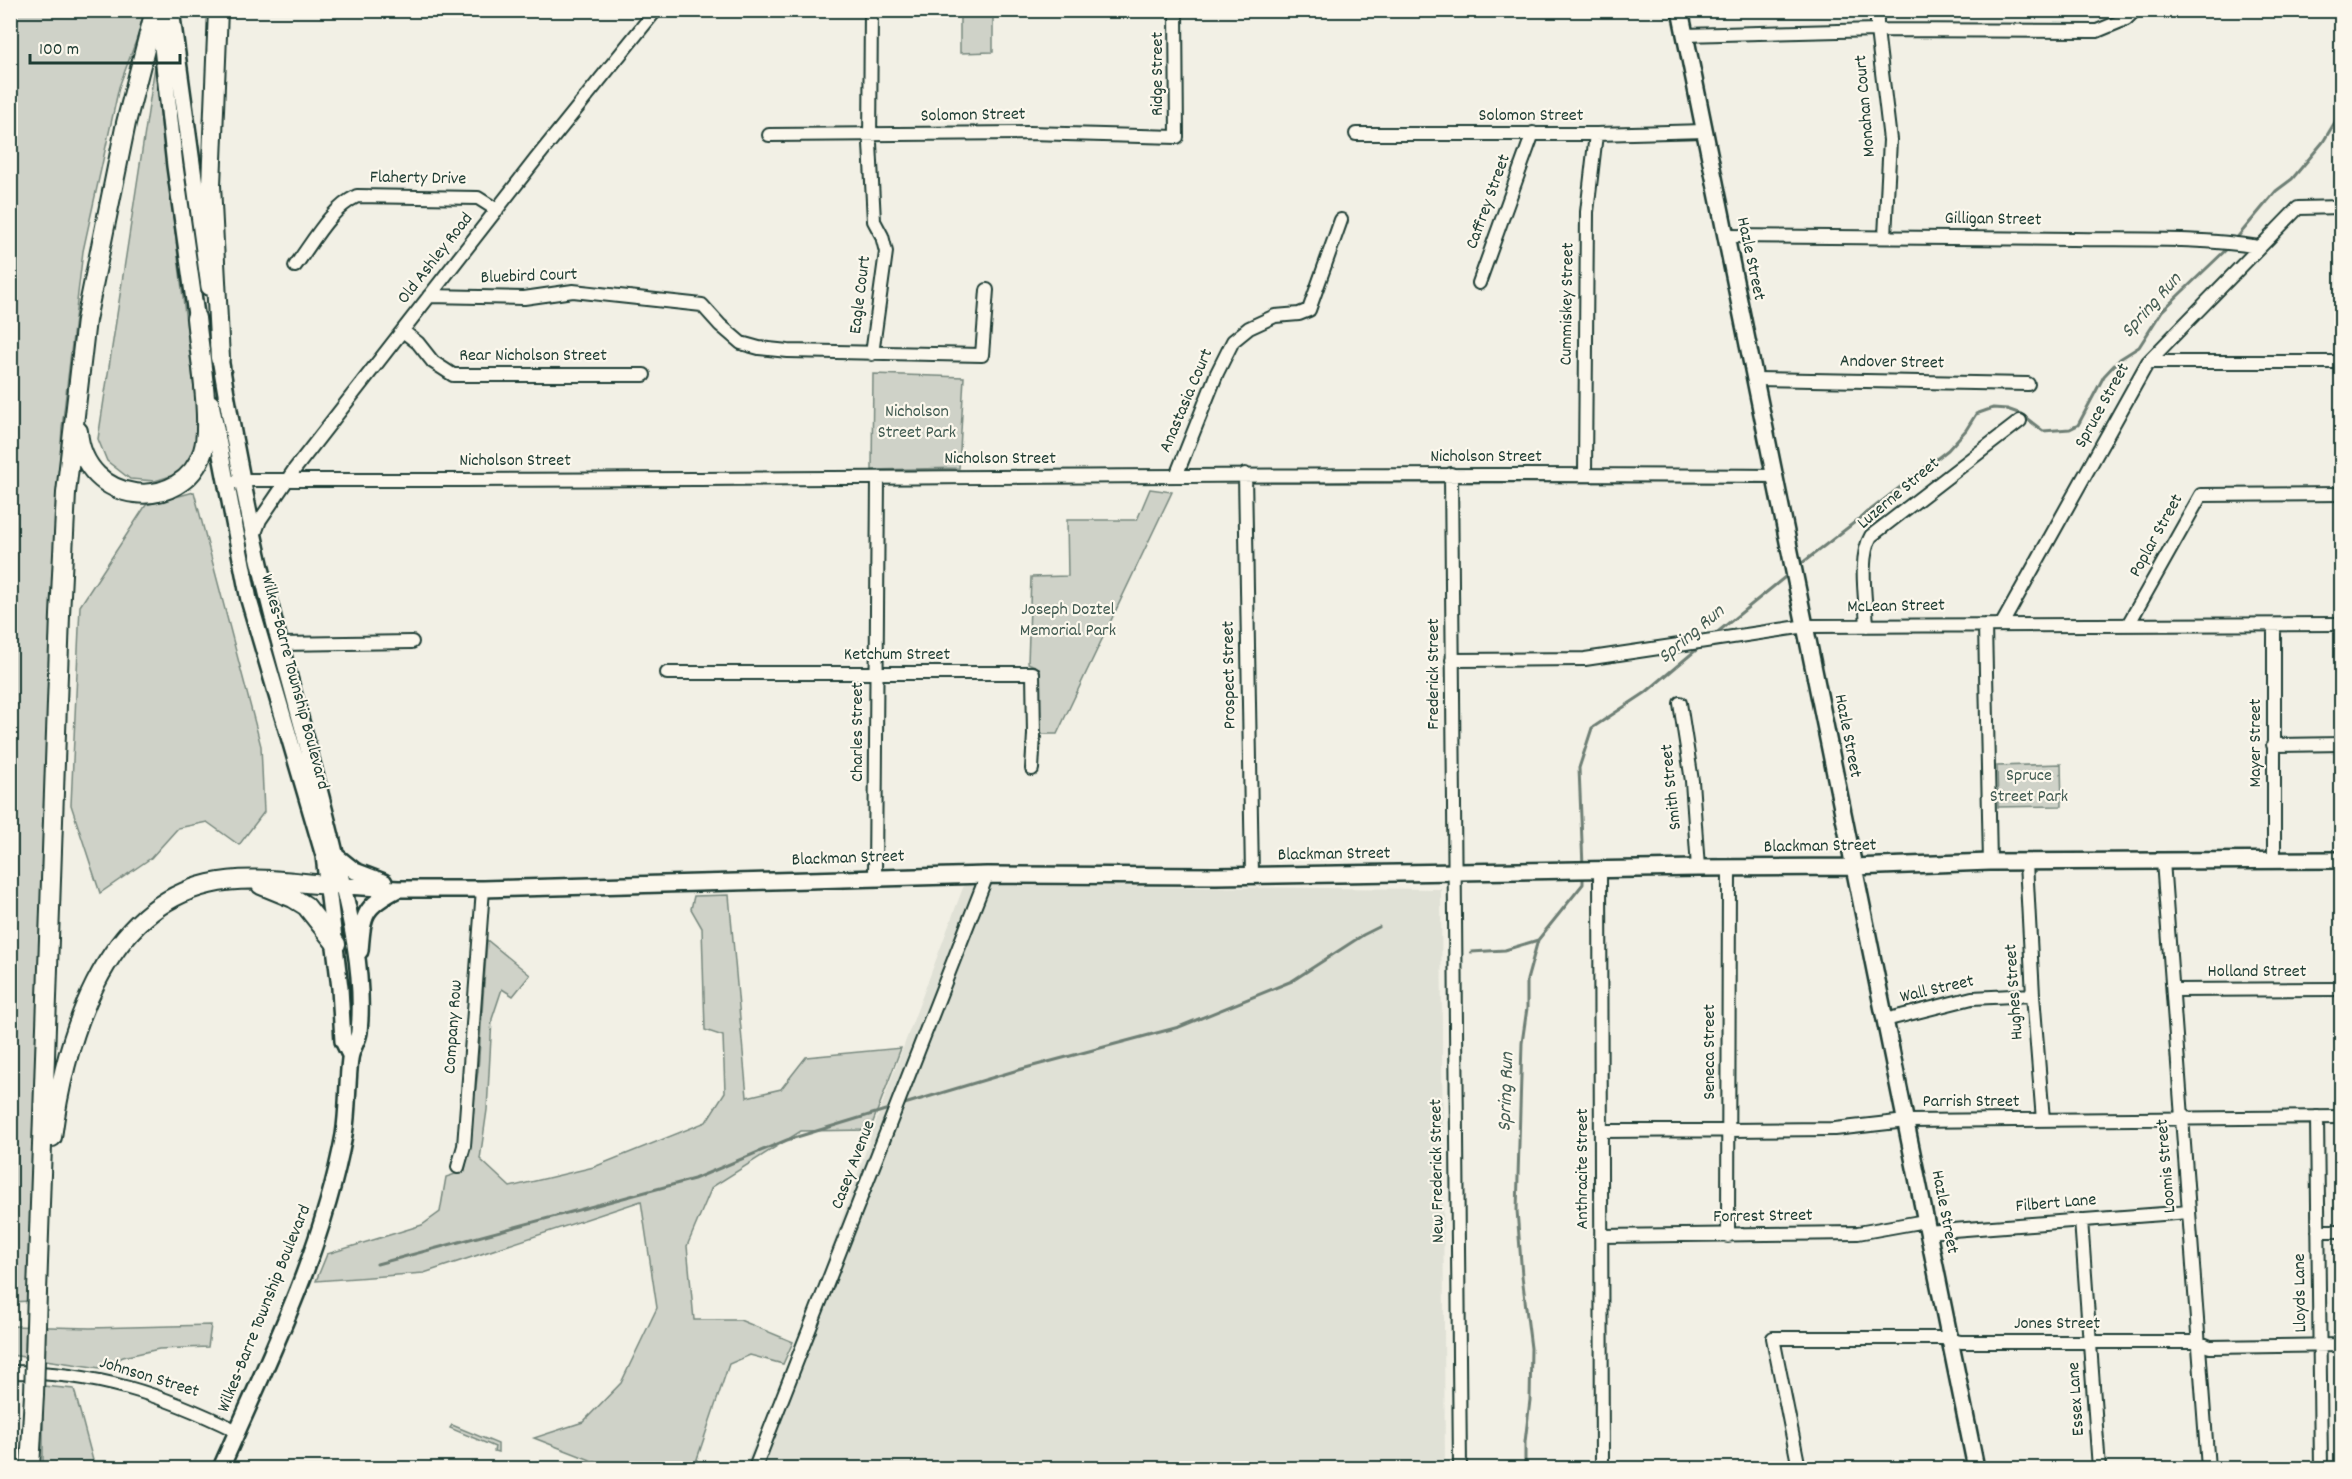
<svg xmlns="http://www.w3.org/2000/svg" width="2352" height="1479" viewBox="0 0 2352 1479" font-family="Dekko,sans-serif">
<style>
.built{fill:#e0e1d6}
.green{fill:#cfd2c8;stroke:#77887e;stroke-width:1.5}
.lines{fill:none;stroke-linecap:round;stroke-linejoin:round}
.stream{stroke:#6e7f75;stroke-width:3}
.minor-casing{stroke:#1f3d34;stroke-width:16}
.major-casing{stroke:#1f3d34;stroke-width:20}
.highway-casing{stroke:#1f3d34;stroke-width:22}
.minor{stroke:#fbf7ec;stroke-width:12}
.major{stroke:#fbf7ec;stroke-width:15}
.highway{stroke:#fbf7ec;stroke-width:18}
.highway-bridge-casing{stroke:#1f3d34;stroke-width:22;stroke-linecap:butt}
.highway-bridge{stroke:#fbf7ec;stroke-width:18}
.labels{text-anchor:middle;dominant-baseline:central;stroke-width:4.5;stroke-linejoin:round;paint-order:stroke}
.street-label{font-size:18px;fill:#1f3d34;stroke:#fbf7ec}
.park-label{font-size:18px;fill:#425b52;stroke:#fbf7ec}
.water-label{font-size:20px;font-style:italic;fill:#465e55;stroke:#fbf7ec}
</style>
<rect width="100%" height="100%" fill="#f2f0e5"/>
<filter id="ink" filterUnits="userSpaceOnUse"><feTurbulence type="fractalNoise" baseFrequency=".0167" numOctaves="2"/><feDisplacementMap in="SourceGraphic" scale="12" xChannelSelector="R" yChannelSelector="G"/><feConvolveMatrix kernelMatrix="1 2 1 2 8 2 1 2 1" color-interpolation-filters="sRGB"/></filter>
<g filter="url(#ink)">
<path class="built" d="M964 885 1441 889 1445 1468H743L786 1378 888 1088Z"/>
<path class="green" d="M10 11H147L119 87 83 251 62 428 51 600 49 800 30 1301 11 1302V1104L16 882 10 771Z
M960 11H993V52L960 53Z
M155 66 199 430 195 455 180 473 155 481 130 479 107 461 98 439Z
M873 374 964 377 959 468 872 470Z
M1150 489 1172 492 1057 734H1040L1037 667 1028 663 1031 577 1068 576 1067 520H1137Z
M194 492 261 746 264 812 239 845 207 822 178 828 151 858 100 893 71 805 80 606 146 505Z
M2061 764 2062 806 1998 807 1997 766Z
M729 895 747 1097 781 1089 806 1057 901 1048 870 1130 801 1131 712 1187 687 1246 694 1320H740L793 1342 783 1364 750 1355 729 1364 694 1468H611L534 1438 583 1422 621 1383 657 1308 641 1201 424 1273 316 1281 327 1254 422 1225 440 1212 446 1177 465 1171 478 1071 487 940 530 975 513 996 502 989 492 1019 487 1110 480 1159 510 1187 594 1167 706 1122 725 1092 723 1036 705 1030 702 928 691 909 694 896Z
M211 1325 208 1347 159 1349 123 1357 100 1368 11 1355V1326L90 1328Z
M43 1386 74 1389 95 1468H43Z
M452 1425 498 1444V1452L494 1451 495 1447 450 1428Z"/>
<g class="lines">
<path class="stream" d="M2235 240 2276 191 2292 179 2323 142 2335 122 2342 97
M1797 567 1948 450 1966 430 1976 414 1993 408 2007 409 2021 414 2043 431 2070 429 2078 425 2104 376 2120 359 2139 347 2162 311 2229 247
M1714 635 1790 573
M1583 867 1579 768 1592 728 1645 693 1702 645
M1471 952 1505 950 1538 940
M901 1105 1018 1070 1179 1027 1292 981 1363 935 1379 927
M377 1264 694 1179 787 1140 892 1108
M1525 1468V1442L1530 1400 1531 1348 1522 1276 1517 1210 1522 1043 1527 1008V980L1538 940 1583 884V876"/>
<defs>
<path id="minor" d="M871 10 870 143 874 221 882 236 886 252 872 354
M1877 10V30L1890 140 1885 236
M1685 35 1877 30 2097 31 2126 19 2135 10
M1356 134H1596L1705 131
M769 135 1029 133 1177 137 1176 10
M1725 236C1841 236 1957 237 2072 239 2134 240 2198 237 2259 247
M295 266C313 242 330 209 357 196L478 198 497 210
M1479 283 1533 133
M429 296 524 298 573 291 702 305 720 325 741 343 759 348 788 351 982 355 987 290
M403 331 418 343 433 362 453 375H644
M2148 362H2342
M1755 379 2028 384
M1245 474 1252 875
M1451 474 1460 1468
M1585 474 1587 212 1596 134
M1176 476 1217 373 1233 341 1249 328 1275 316 1299 314 1309 310 1341 220
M235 482 252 480C760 481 1268 472 1775 476
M254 536 260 520 294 470 536 159 656 10
M2129 623 2201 495 2342 494
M2002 624 2148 362 2298 208 2342 207
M1985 625 1990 862
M1867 626C1866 600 1858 558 1871 536L2020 421
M280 644 412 642
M1452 660 1585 659 1806 626 2342 624
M667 673H1033L1034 734 1032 769
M1680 703 1692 781 1698 868
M2273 745 2342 744
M2163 861 2208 1468
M2274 861V625
M2026 863 2033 995 2043 1120
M1600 870 1602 1468
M875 878 878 478
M2173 990 2342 989
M1885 1020 1972 998 2033 995
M2317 1117 2321 1468
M1601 1131 1835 1129 1906 1121 2342 1117
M458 1167 464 1146 483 889
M2081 1220 2099 1468
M2318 1231H2342
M1927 1232 2189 1212
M1601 1236 1858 1233 1925 1221
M1728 1236 1729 868
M10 1372C95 1372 162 1394 237 1431
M755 1468 987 875
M1799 1468 1773 1338H1942L1961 1342H2198L2210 1347 2342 1345"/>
<path id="major" d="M158 10 175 166 198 329
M171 10 209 287
M1680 10 1976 1468
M218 346C235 450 255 554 283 655 301 721 319 786 335 853 349 910 365 972 359 1032 358 1041 351 1049 350 1059 347 1084 348 1110 344 1135 323 1251 268 1360 221 1468
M211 403 249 600 324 856 340 988 343 1041 350 1055
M335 855 355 871 384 882
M327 885 398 889H483L987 875 1216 876 1698 868 1853 867 1990 862 2342 860
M360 951C363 914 363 907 398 889"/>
<path id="highway" d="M218 10 211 185 220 358
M78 431C84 507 183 514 203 451 212 424 199 349 196 318
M261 885 293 898 306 906 336 944
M52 1137C65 1041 102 909 209 884 248 875 288 882 327 885
M37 1292 60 615 66 493 86 320 126 123 155 10
M30 1468 34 1394"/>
</defs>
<use href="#minor" class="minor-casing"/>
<use href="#major" class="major-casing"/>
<use href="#highway" class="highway-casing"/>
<use href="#minor" class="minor"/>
<use href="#major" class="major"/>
<use href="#highway" class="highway"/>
<defs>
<path id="highway-bridge" d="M34 1394 37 1292"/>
</defs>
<use href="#highway-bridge" class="highway-bridge-casing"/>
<use href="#highway-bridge" class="highway-bridge"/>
</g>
</g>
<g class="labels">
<g class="street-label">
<text transform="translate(1158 74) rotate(-90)">Ridge Street</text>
<text transform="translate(1866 106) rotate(-95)">Monahan Court</text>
<text transform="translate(973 116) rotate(-1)">Solomon Street</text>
<text x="1531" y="116">Solomon Street</text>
<text transform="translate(418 179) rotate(1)">Flaherty Drive</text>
<text transform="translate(1489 202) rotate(-70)">Caffrey Street</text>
<text transform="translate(1993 220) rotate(1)">Gilligan Street</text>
<text transform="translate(436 259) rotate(-52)">Old Ashley Road</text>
<text transform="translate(1750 259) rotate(78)">Hazle Street</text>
<text transform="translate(529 277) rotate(-2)">Bluebird Court</text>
<text transform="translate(861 295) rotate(-83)">Eagle Court</text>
<text transform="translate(1568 304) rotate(-89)">Cummiskey Street</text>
<text x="533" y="356">Rear Nicholson Street</text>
<text transform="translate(1892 363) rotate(1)">Andover Street</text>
<text transform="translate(1187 401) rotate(-67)">Anastasia Court</text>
<text transform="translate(2103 406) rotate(-61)">Spruce Street</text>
<text x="1486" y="457">Nicholson Street</text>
<text x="1000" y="459">Nicholson Street</text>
<text x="515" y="461">Nicholson Street</text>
<text transform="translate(1899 494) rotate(-40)">Luzerne Street</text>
<text transform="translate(2157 536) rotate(-61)">Poplar Street</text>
<text transform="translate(1896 607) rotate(-1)">McLean Street</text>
<text x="897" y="655">Ketchum Street</text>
<text transform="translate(1434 674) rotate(-90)">Frederick Street</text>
<text transform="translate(1230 675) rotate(-91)">Prospect Street</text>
<text transform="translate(294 682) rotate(75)">Wilkes-Barre Township Boulevard</text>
<text transform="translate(858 732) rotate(-90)">Charles Street</text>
<text transform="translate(1847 736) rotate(79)">Hazle Street</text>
<text transform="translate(2256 743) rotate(-90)">Mayer Street</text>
<text transform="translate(1672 787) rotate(-96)">Smith Street</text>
<text transform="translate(1820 847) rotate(-1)">Blackman Street</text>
<text transform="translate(1334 855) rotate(-1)">Blackman Street</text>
<text transform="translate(848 859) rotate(-2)">Blackman Street</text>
<text x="2257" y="972">Holland Street</text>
<text transform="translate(1937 990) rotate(-13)">Wall Street</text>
<text transform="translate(2015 992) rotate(-94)">Hughes Street</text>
<text transform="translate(454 1027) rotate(-86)">Company Row</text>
<text transform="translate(1710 1052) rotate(-90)">Seneca Street</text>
<text x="1971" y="1102">Parrish Street</text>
<text transform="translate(854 1165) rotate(-69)">Casey Avenue</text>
<text transform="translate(2167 1166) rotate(-95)">Loomis Street</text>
<text transform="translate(1583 1169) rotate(-90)">Anthracite Street</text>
<text transform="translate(1438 1171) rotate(-91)">New Frederick Street</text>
<text transform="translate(2056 1204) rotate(-5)">Filbert Lane</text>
<text transform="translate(1944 1212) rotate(79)">Hazle Street</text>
<text transform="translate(1763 1217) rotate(-1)">Forrest Street</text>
<text transform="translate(2301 1293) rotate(-91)">Lloyds Lane</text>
<text transform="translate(265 1309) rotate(-68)">Wilkes-Barre Township Boulevard</text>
<text x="2057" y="1324">Jones Street</text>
<text transform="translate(149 1378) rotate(17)">Johnson Street</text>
<text transform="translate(2077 1399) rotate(-94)">Essex Lane</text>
</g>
<g class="park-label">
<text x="917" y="412">Nicholson<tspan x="917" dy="21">Street Park</tspan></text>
<text x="1068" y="610">Joseph Doztel<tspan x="1068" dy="21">Memorial Park</tspan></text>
<text x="2029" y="776">Spruce<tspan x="2029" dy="21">Street Park</tspan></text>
</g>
<g class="water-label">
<text transform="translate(2152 306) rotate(-48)">Spring Run</text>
<text transform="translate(1692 635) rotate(-40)">Spring Run</text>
<text transform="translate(1507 1092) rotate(-88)">Spring Run</text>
</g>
</g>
<rect width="2352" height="1479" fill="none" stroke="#fbf7ec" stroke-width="36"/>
<rect x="18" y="18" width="2316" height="1443" fill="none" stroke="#1f3d34" stroke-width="2" filter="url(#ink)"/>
<path d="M30 54v9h150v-9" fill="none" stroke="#1f3d34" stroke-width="3"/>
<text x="39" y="54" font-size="18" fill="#1f3d34" stroke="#fbf7ec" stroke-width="4.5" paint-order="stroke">100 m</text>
</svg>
